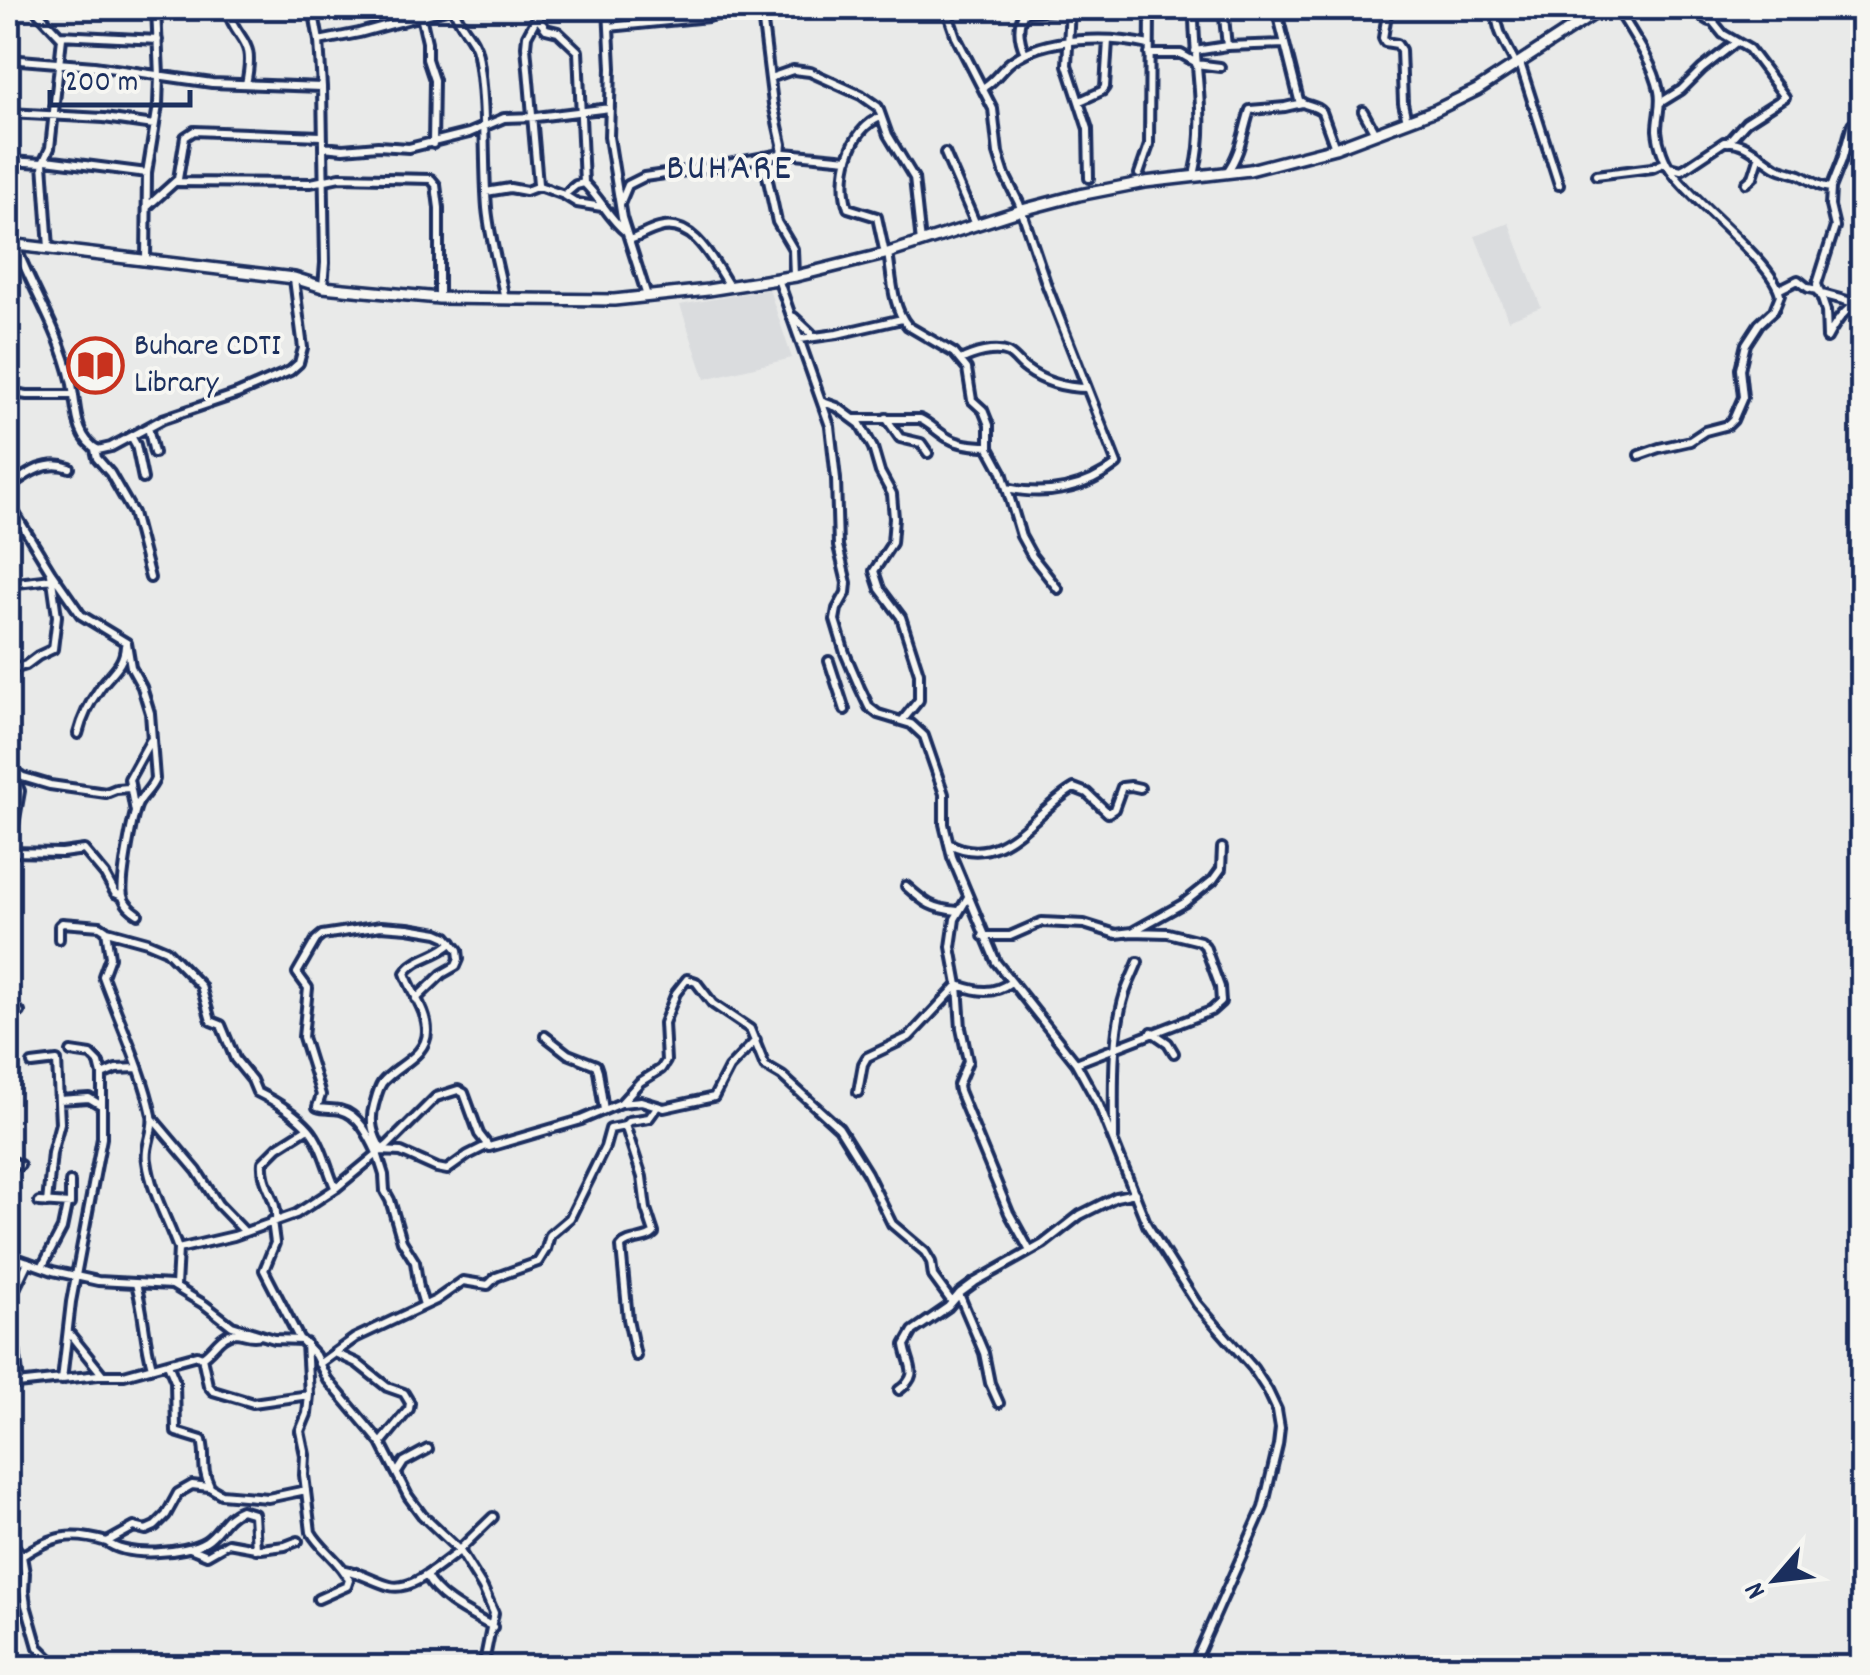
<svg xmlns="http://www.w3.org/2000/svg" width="1870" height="1675" viewBox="0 0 1870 1675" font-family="Dekko,sans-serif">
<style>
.built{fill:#dadcde}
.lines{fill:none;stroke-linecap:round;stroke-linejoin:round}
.minor-casing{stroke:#1b2f5e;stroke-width:14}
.major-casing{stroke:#1b2f5e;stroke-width:16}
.minor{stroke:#f6f6f2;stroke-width:6}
.major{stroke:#f6f6f2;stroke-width:9}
.labels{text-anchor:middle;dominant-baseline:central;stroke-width:8;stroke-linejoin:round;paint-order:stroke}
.poi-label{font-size:32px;fill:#1b2f5e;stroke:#f6f6f2;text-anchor:start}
.quarter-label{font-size:38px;letter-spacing:2.5px;fill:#1b2f5e;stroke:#f6f6f2}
</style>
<rect width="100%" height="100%" fill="#e9eae9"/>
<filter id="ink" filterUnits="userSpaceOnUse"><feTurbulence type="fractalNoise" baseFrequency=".01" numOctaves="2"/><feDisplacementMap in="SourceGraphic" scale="20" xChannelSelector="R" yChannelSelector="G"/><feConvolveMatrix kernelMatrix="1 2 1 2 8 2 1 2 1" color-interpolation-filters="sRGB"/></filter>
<g filter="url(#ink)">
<path class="built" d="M1509 223 1541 307 1508 320 1475 236Z
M769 289 792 358 705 379 680 305Z"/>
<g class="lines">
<defs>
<path id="minor" d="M34 8 62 38 50 148 43 163 49 248
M226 8C239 46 256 36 246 84
M313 8 319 41 322 87 325 263 323 287
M397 8 401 22
M454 8C458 26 475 36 478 55 487 106 483 157 487 208 490 239 499 269 505 299
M542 8 527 36 526 46 538 184 539 186 564 195 576 185 584 183C600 198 610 220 626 232
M608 8 611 68 609 137 622 218 647 296
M740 8C745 17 757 14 763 23L773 104 782 144 781 154
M946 8 956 37 993 109 998 153 1005 175 1019 203 1047 286 1117 464C1086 489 1046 497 1007 488
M1070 8 1067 65 1088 129 1089 178
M1194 8C1193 63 1208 117 1195 171
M1223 8 1227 46
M1276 8 1299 100C1305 107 1315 104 1322 112L1335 148
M1388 8 1383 38 1385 42 1397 44 1401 50 1403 103 1407 121
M1497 8C1494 28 1507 46 1516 64
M1617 8C1631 31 1654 64 1659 91 1662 104 1657 117 1657 130 1658 144 1664 162 1673 173 1696 205 1774 263 1780 295L1774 310 1759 324 1746 344 1740 369 1743 397 1733 420 1728 425 1705 431 1690 441 1659 448 1639 455
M1669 8 1694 12 1709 21
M1702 8 1723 34 1749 49 1785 97 1746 122 1728 142
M421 16 427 42V59L434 80 433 144
M537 18 546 29 558 32 578 51 584 183
M609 27 708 17 741 10
M60 35 158 40
M319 41 359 33 450 8
M1195 51 1227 46 1285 44
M1025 53C1019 40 1017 25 1024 12L1070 9
M1149 54H1181L1195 62
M8 59 94 66 212 83 322 87
M1520 63 1559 185
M1196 64 1220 67
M770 78 793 70 810 72 861 95 878 107 888 135 914 178 921 243
M984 87C996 80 1001 69 1012 61 1045 36 1110 36 1149 45
M1080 101 1102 91 1105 87 1108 40
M1660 103 1681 90 1702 69 1735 43
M1363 111 1375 133
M8 113 104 118 154 125
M881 117C849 129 838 178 848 208L877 217 885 254
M323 147 343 149 378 146 409 148 469 133 504 118 536 117 610 108
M945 153 974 220
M763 157 777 222 793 249 794 276
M46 160 147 173
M8 161 43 163
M1669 167 1681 170 1685 168 1724 142C1746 140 1758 156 1776 167 1783 171 1792 172 1800 175 1811 180 1818 187 1831 188
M1227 172C1241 153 1243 131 1250 110L1285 107 1302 103
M1139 174 1149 145 1150 8
M1596 175 1652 168 1666 162
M176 182 311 183 340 177 431 179 436 185 439 208V298
M1746 183 1753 177 1760 155
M486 192 510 188 526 191 539 186
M564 195 577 203 602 207
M620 204 628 185 644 177 707 168 785 153 848 159
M147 207 178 179 185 137 194 131 321 136
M629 240C639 237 648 231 659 228 694 218 714 263 729 286
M15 244C34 294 67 343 74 396 77 417 78 439 98 450L111 447 163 419 237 394 290 371 299 363 303 348 294 279
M888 253C892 276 892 308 908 326L954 353 967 369 972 400 983 410 989 425V448L1002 472 1021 536 1032 556 1058 589
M146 260 147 173 158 105 159 76 156 8
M778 279 830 426 836 479 838 546 847 583 846 593 837 609 835 620 845 653 860 688 869 707 878 714 911 724 924 736 944 794V824L952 857 996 962 1076 1063 1099 1105 1147 1225 1197 1304 1253 1368 1268 1391 1277 1410 1280 1428 1278 1445 1263 1508 1192 1668
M1780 289 1798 280 1808 288 1817 290
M1818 293 1855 303
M794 317 811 333
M1827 338 1826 311 1817 284 1835 227 1830 206 1831 188 1842 160 1852 124
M1827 338C1835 323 1846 306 1862 301
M800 339 837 334 902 319
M961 360C972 354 995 347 1008 353 1015 357 1020 365 1026 369 1045 383 1065 388 1087 388
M8 392 27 395H74
M823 402 837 407 860 424 873 448 880 472 892 494 894 518 892 543 874 571 880 589 901 617 919 673V700L902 721
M886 418 900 438 921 443 928 453
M854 419H920C931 424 937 432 948 438 960 445 974 446 989 446
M148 427 154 453
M131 436 136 445 143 479
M95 449 97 458 110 473 133 513 150 578
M9 501 10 486C28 473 47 459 70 468
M8 502 51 572 81 615 127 643 131 667 142 687 150 713 155 779C151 790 141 796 137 806 132 819 120 883 123 896 125 905 132 910 138 914
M8 584 52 579
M829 661 845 710
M8 696 13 669 26 665 38 656 53 649 57 616 51 573
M78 734C82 718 90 702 100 688 110 673 124 666 125 646
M8 767 23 777 50 785 106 793 116 789 129 788
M135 812 129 779 150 741
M950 844C1002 871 1035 810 1074 788L1087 793 1108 813 1114 809 1122 787 1131 786 1140 788
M8 852 62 853 84 850 105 875 115 893 122 896
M9 853 20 791 12 772
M906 886C925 903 932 909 958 911
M968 897 955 919 951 947 958 985 961 1028 968 1061 958 1085 959 1091 1009 1213 1030 1251
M107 931 147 942 166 950 201 986 211 1021 221 1025 235 1059 252 1080 257 1092C275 1101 294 1112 309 1129 322 1144 327 1169 335 1187
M983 936H1010L1042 922 1084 924 1116 934 1132 932 1184 903 1213 880 1221 869 1222 848
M59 939V926L62 923 100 926 106 930 110 957 103 976C119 1021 142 1068 152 1115 155 1130 144 1146 147 1161 151 1192 168 1220 178 1249
M8 1014 20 1012
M1152 1032 1168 1043 1174 1053
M545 1036 568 1054 596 1065 598 1071 604 1110
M1076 1063 1211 1011 1221 1002 1220 987 1205 946 1200 941 1168 933 1132 932
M32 1064 57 1061 60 1123 52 1153 47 1203
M102 1075 116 1069 137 1068
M858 1092 863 1064 867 1057 909 1037 958 985C978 992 993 995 1011 982
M59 1100 89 1098 99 1104
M622 1103 641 1101 664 1108 714 1097 729 1068 756 1040
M153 1119 197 1171 218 1204 245 1232
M1114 1138C1114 1092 1111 1037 1125 993 1129 982 1134 972 1138 962
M382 1150C373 1135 369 1122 374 1105 376 1098 378 1089 382 1083 395 1066 427 1057 427 1031 427 1010 411 992 405 973 415 957 440 956 452 942
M379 1151 401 1152 437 1168 447 1170 468 1155 486 1146
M377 1153C370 1138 359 1114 340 1110 331 1108 325 1110 317 1107L321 1095 303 1037 308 988 297 973 316 940 322 935 381 926 408 928 438 933 447 937 458 950 459 959 456 966 442 974 416 999
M377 1153 384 1175 385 1191 390 1200 402 1241 415 1262 419 1288 424 1305
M8 1160 20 1165
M39 1202 70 1204V1182
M276 1219C278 1198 261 1186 263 1162L278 1147 308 1128
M272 1221 275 1243 264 1270 299 1338
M8 1255 53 1271 98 1281 172 1285 205 1305 232 1326 274 1339 301 1340 315 1355 327 1379 381 1443 408 1496 422 1515 460 1551 483 1588 494 1613 483 1668
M42 1267 62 1229 67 1205
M136 1284C144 1311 144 1339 152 1367
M176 1286 178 1249 234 1236 296 1214 336 1188 388 1145 436 1097 458 1090 464 1093 479 1134 489 1147 581 1120 621 1103 640 1082 661 1069 666 1061 664 1023 676 993 687 979 696 982 713 1004 750 1029 765 1066 782 1076 839 1128 867 1173 892 1224 925 1252 931 1262 933 1276 952 1302
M959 1294 984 1353 990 1383 999 1403
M69 1333 102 1374
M306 1343 309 1395 307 1414 300 1431 305 1455 304 1475 311 1532C321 1550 341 1561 349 1580L347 1586 318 1599
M335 1353 357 1363 387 1387 404 1393 410 1403 409 1409 381 1443
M636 1356 628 1319 621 1247C629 1237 646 1242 654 1233L646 1209 642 1177 625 1125 629 1121 649 1118 657 1107
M202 1357C214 1350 220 1333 236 1333 247 1334 250 1338 261 1335
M168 1364 175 1381 176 1432 202 1440C207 1459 200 1466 210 1487
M319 1364 355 1338 436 1300 463 1281 488 1285 496 1277 538 1262 546 1249 550 1235 570 1218 605 1147 610 1129 625 1126
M62 1380 71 1302 102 1138V1075L99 1063 91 1055 71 1052
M19 1383 10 1306 14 1291 28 1262
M8 1385 98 1375H124L197 1355 202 1357 208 1385 213 1391 253 1403 309 1395
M899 1390C921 1374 908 1366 905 1345L913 1331 948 1307 960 1293 975 1282 1043 1244 1080 1215 1116 1197 1135 1193
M397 1473 404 1462 428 1449
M8 1538 22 1556 25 1573 24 1591 26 1605 38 1647 59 1668
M107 1542C126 1558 185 1554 206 1541 220 1532 224 1516 241 1510L254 1514 256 1549
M190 1548 207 1555 228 1543 261 1549 285 1546 298 1541
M459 1550 493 1517
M22 1556C52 1536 70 1531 107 1542L134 1527 146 1530 155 1526 166 1515 178 1493 192 1485 209 1487 221 1494 268 1498 306 1490
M345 1570C361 1573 375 1582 390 1586 413 1592 442 1562 460 1551
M426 1576C439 1600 470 1614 493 1627"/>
<path id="major" d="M8 244 294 278 323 287 439 298 614 300 708 290 796 276 885 254 1022 210 1079 195 1145 182 1250 170 1335 148 1436 110 1477 90 1603 8"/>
</defs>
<use href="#minor" class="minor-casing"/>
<use href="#major" class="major-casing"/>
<use href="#minor" class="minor"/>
<use href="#major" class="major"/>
</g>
</g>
<defs>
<symbol id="library-ring" viewBox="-11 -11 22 22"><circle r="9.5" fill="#f6f6f2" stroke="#c8321e" stroke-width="1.5"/><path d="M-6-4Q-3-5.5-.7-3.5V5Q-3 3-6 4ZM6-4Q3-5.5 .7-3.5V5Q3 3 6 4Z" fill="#c8321e"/></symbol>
</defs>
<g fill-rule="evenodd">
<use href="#library-ring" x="64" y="334" width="63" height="63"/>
</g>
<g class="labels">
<g class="poi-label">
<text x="134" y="348">Buhare CDTI<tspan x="134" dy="37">Library</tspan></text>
</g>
<g class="quarter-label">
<text x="730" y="170">BUHARE</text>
</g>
</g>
<rect width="1870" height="1675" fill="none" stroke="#f6f6f2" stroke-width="40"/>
<rect x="20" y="20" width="1830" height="1635" fill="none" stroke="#1b2f5e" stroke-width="4" filter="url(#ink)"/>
<g transform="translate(1775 1580) rotate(242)" stroke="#f6f6f2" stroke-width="8" paint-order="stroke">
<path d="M0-8L18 38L0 25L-18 38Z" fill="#1b2f5e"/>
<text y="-15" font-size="28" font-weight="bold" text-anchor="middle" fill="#1b2f5e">N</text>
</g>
<path d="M50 90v15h140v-15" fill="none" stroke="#1b2f5e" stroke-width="5"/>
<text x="65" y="90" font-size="30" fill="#1b2f5e" stroke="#f6f6f2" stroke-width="8" paint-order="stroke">200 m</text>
</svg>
